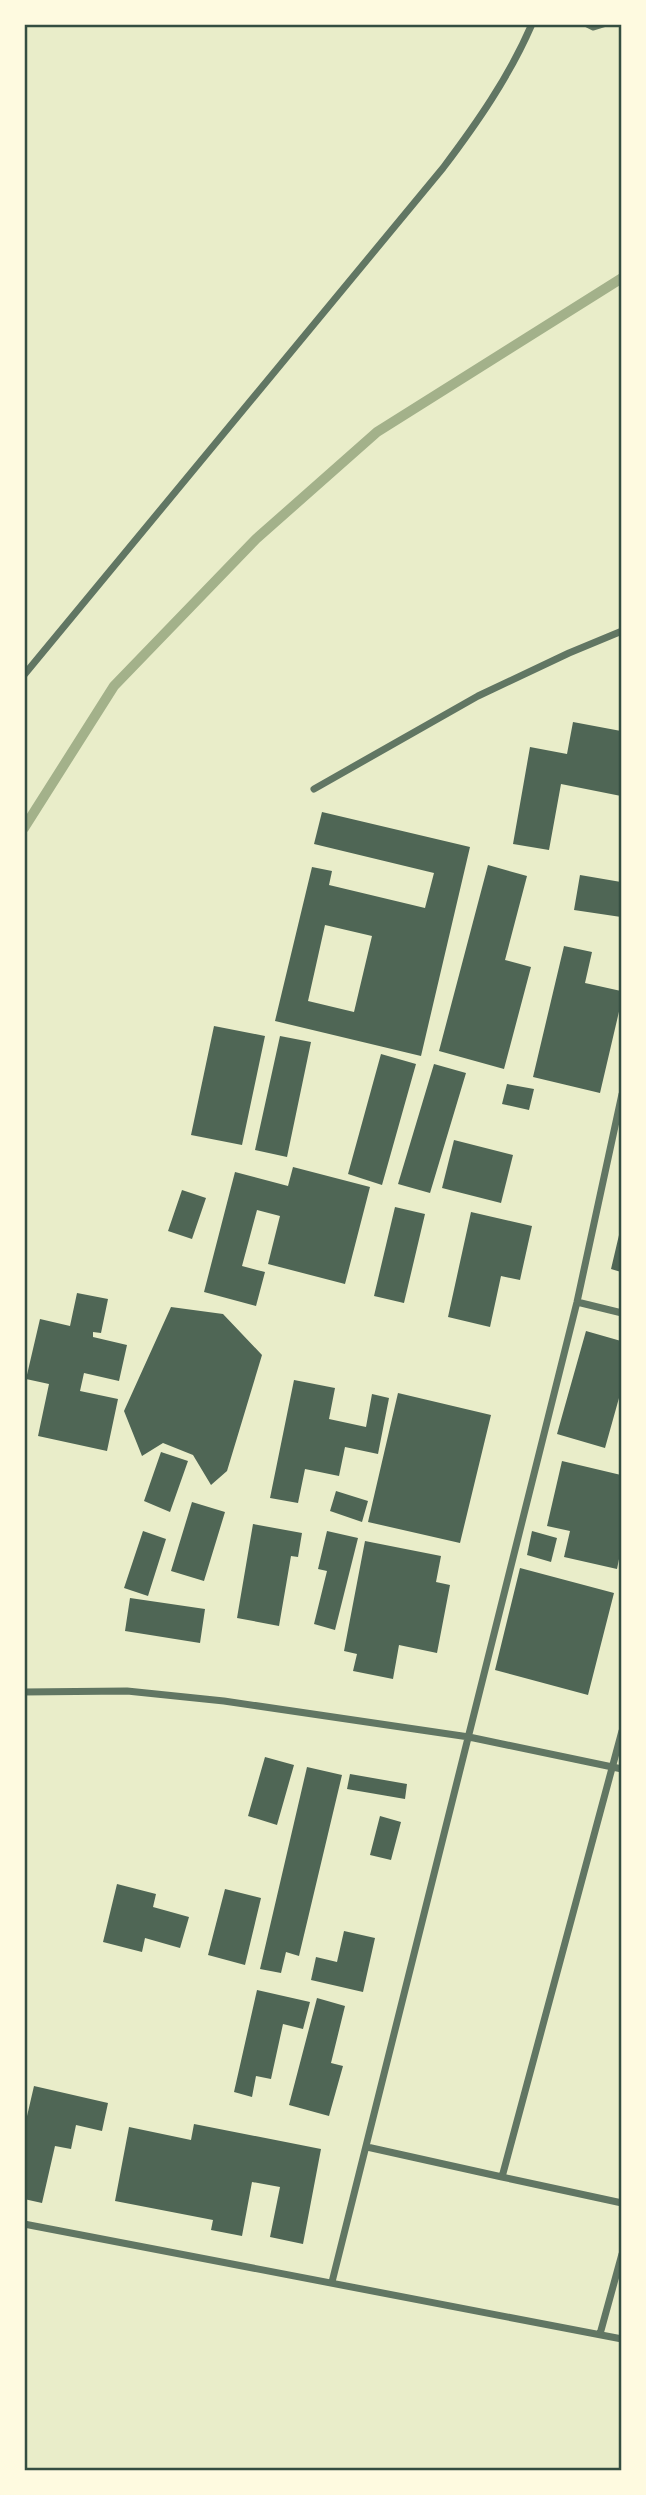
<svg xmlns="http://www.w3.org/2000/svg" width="646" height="2495" viewBox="0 0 646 2495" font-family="Overpass,sans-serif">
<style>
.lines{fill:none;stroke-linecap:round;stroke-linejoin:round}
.stream{stroke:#a3b18a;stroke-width:10}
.building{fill:#4f6655;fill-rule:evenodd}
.service{stroke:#617663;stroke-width:5}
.minor{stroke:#617663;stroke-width:7}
.neatline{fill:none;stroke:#344e41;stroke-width:2.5}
</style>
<rect width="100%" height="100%" fill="#e9edc9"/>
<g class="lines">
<path class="stream" d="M24 828 114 686 256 539 377 432 622 278"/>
</g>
<path class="building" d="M573 722 621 731V796L561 784 549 850 513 844 530 747 567 754Z
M322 812 470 847 421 1056 275 1021 312 867 332 871 329 885 425 908 434 873 314 844ZM325 925 372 936 354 1012 308 1001Z
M488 865 527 876 505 960 531 967 504 1069 439 1051Z
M580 875 621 882V917L574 910Z
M564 946 592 952 585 983 621 991V1003L600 1093 533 1077Z
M214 1026 265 1036 242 1145 191 1135Z
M280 1036 311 1042 287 1157 255 1150Z
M381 1054 416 1064 382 1185 348 1174Z
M434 1064 466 1073 430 1193 398 1184Z
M507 1084 534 1089 529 1110 502 1104Z
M454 1140 513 1155 501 1203 442 1188Z
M293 1167 370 1187 345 1284 268 1264 280 1216 257 1210 242 1266 265 1272 256 1306 204 1292 235 1172 288 1186Z
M182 1190 206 1198 192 1239 168 1231Z
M395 1207 425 1214 404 1303 374 1296Z
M471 1212 532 1226 520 1280 501 1276 490 1327 448 1317Z
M619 1235 621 1236V1272L611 1269Z
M77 1293 108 1299 101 1333 93 1332V1337L127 1345 119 1381 84 1373 80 1391 118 1399 107 1451 38 1436 49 1384 26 1379 40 1319 70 1326Z
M171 1307 223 1314 262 1355 227 1471 211 1485 193 1455 163 1443 142 1456 124 1411Z
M586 1331 621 1341V1399L619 1398 605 1448 557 1434Z
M294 1380 335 1388 329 1419 366 1427 372 1394 389 1398 378 1454 345 1447 339 1476 305 1469 298 1503 270 1498Z
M398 1393 491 1415 460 1543 368 1522Z
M161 1452 188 1461 170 1512 144 1501Z
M562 1461 621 1475V1549L617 1569 564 1557 570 1531 547 1526Z
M336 1491 368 1501 362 1522 330 1511Z
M192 1502 225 1512 204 1581 171 1571Z
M253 1524 302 1533 298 1557 291 1556 279 1626 237 1618Z
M143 1531 166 1539 148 1596 124 1588Z
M327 1531 358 1538 335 1630 314 1624 327 1571 318 1569Z
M532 1531 557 1538 551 1562 527 1555Z
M365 1541 441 1556 436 1582 450 1585 437 1653 399 1645 393 1679 353 1671 357 1654 344 1651Z
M520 1568 614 1593 588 1695 495 1670Z
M130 1598 205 1609 200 1643 125 1631Z
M265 1757 294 1765 277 1825 248 1816Z
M307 1767 342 1775 299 1956 286 1952 281 1973 260 1969Z
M350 1774 407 1784 405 1799 347 1789Z
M380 1816 401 1822 391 1860 370 1855Z
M117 1884 156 1894 153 1907 189 1917 180 1948 145 1938 142 1952 103 1942Z
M225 1889 261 1898 245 1965 208 1955Z
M344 1931 375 1938 363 1992 311 1980 316 1957 337 1962Z
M257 1990 310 2002 303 2029 283 2024 271 2079 256 2076 252 2097 234 2092Z
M317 1998 345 2006 331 2063 343 2066 329 2116 289 2105Z
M34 2086 108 2103 102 2131 76 2125 71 2149 55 2146 42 2203 24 2199V2129Z
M194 2124 321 2149 303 2244 270 2237 280 2187 252 2182 242 2236 211 2230 213 2220 115 2201 129 2127 191 2140Z"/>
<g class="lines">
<path class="service" d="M585 24 593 28 606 24"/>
<path class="minor" d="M24 675 443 168C477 123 509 77 532 24
M314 789 478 696 569 653 622 631
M577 1302 622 1313
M24 1692 127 1691 224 1701 469 1737 622 1769
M622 1731 502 2177 622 2203
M367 2147 502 2177
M24 2224 622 2339
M332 2282 577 1302 622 1094
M600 2334 622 2254"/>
</g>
<rect width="646" height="2495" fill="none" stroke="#fefae0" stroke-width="52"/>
<rect x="26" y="26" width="594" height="2443" class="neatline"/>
</svg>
